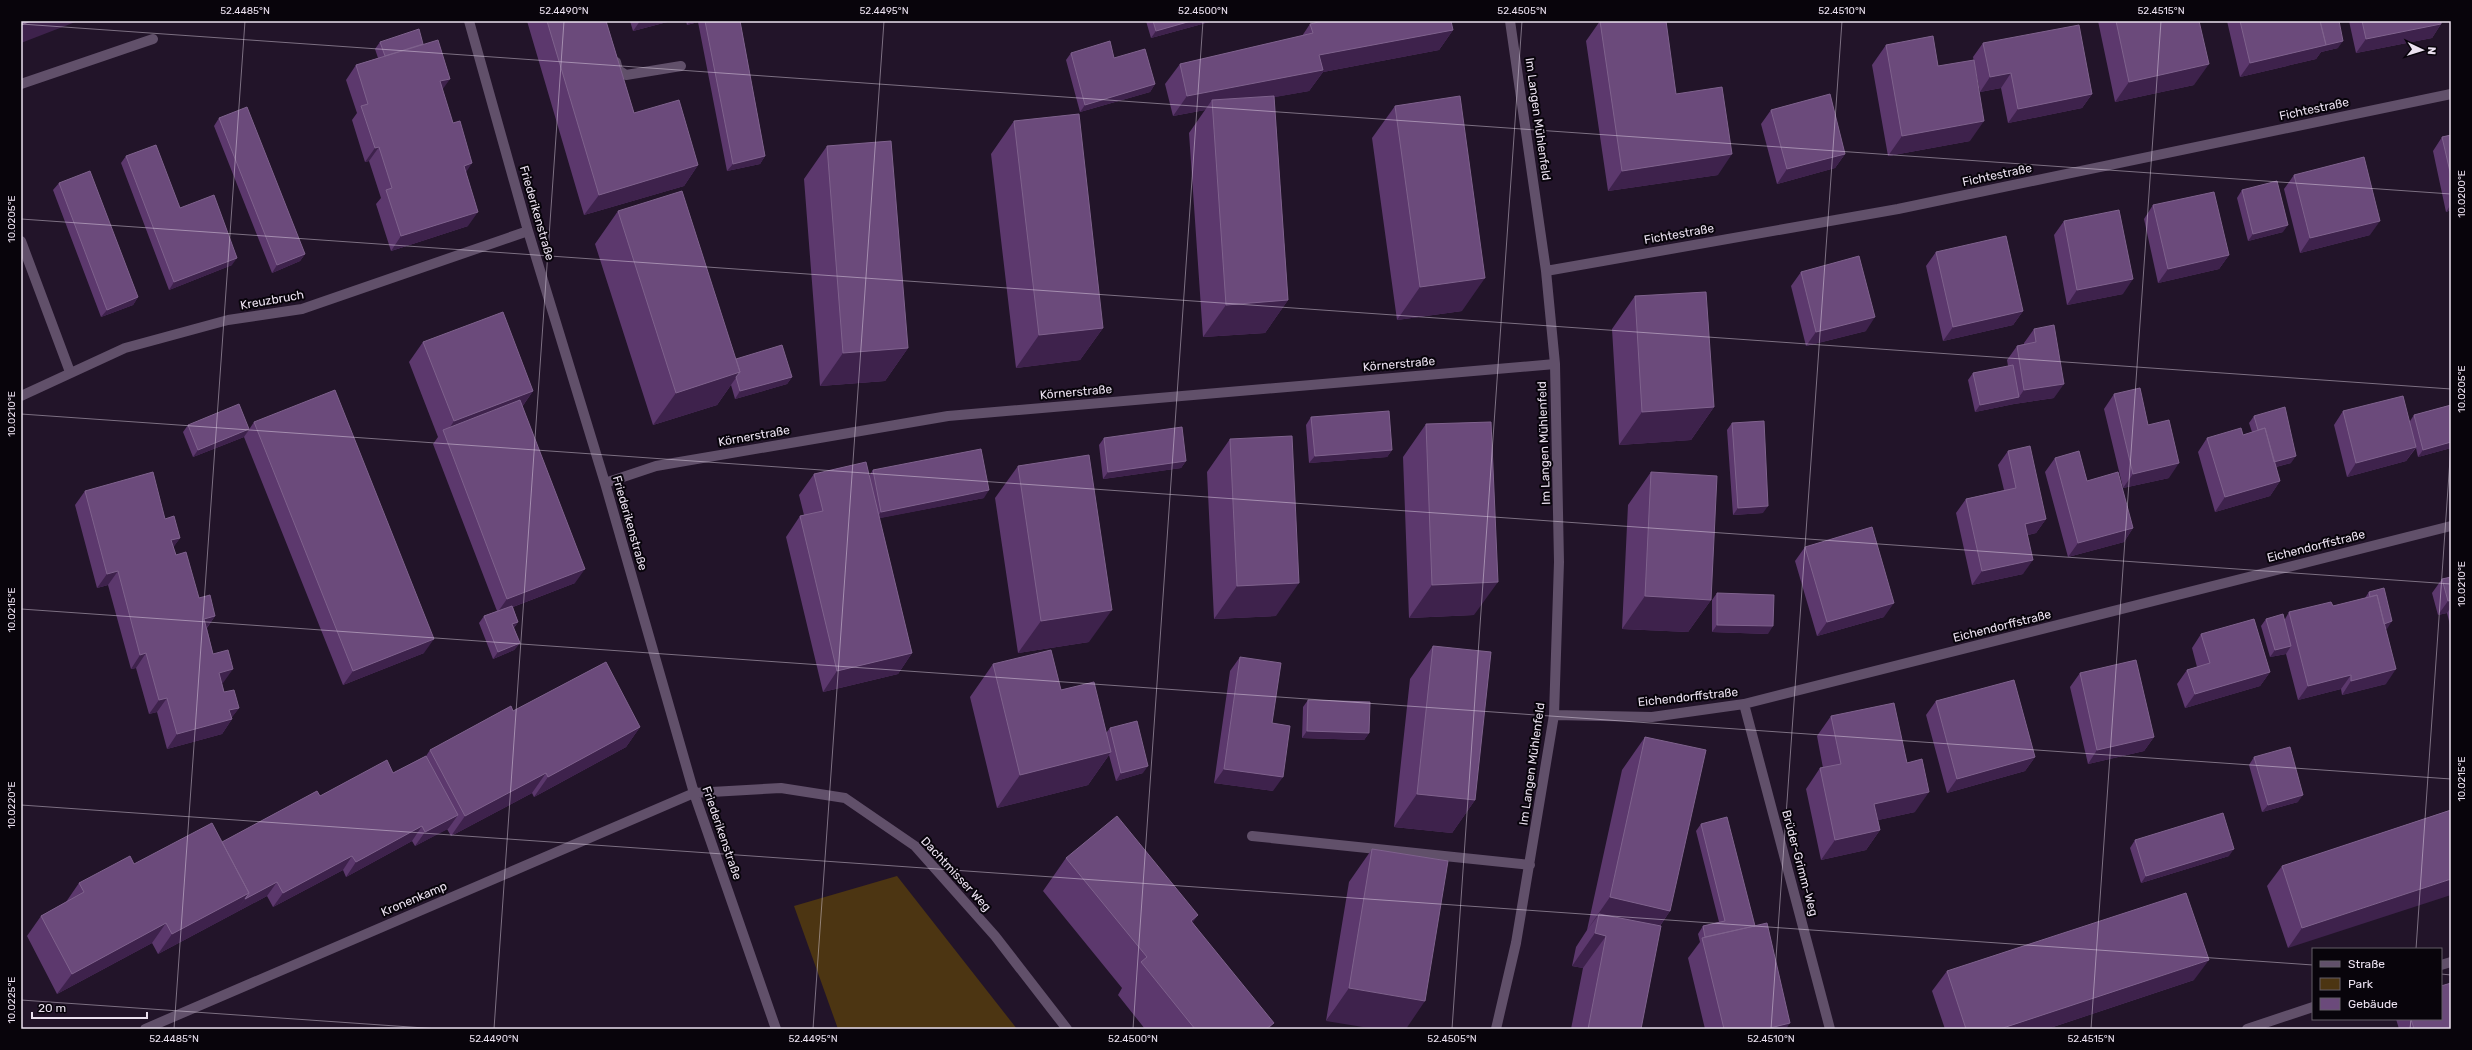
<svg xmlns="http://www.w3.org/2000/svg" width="2472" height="1050" viewBox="0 0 2472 1050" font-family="Rubik,sans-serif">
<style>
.green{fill:#4c3512}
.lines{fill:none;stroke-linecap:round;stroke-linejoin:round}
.lane{stroke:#61506a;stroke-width:10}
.street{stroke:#61506a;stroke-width:10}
.wall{fill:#5c386d}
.shaded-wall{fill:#3e224c}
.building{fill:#6b4a7b;stroke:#7f628d}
.ticks{fill:none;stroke:#ebe1f0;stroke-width:1;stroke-opacity:0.45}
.labels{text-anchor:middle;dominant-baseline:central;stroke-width:4;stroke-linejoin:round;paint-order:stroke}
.street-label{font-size:12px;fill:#ebe1f0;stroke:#08040b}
.neatline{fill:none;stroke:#ebe1f0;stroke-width:1.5}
.ticks-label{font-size:10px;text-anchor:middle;fill:#ebe1f0}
</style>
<rect width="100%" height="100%" fill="#221429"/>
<path class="green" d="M897 876 1017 1029H838L794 906Z"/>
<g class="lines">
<path class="lane" d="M616 62 618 70 626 75 681 66
M21 84 153 39
M21 241 70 372"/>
<path class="street" d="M469 21 528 231 605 483 694 793 776 1029
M1546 271 1898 209 2451 94
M21 396 125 348 228 320 302 309 528 231
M605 483 656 466 948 416 1555 364
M1744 704 1830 1029
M1554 715 1652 717 1744 704 2451 526
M1252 836 1530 865
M2441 965 2451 962
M145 1029 694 793 781 788 845 798 915 846 995 936 1067 1029
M1496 1029 1516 943 1554 715 1559 562 1555 364 1546 271 1510 21
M2247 1029 2313 1007"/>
</g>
<path class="wall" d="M527 21H606L634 113 698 165 684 186 584 215Z
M630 21H671L633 31Z
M686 21H740L765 156 760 164 727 171 698 22 687 25Z
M1146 21H1213L1151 38Z
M1600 21 1676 94 1718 175 1608 191 1586 41Z
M2098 21H2199L2194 85 2115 102Z
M2227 21H2339L2338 48 2321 52 2316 59 2240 77Z
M2349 21H2441V24L2432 38 2356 53Z
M1310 24 1453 30 1439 50 1323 72 1309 91 1274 97 1288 300 1265 333 1203 337 1189 133 1205 110 1173 116 1165 84 1180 64 1302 36Z
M380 42 423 44 442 89 466 172 468 226 391 251 376 204 381 198 369 161 365 162 352 120 357 113 346 80 356 65 378 58 375 49Z
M1983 43 2092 94 2082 108 2008 123 2001 88 1980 92 1973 57Z
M1886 45 1970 141 1888 156 1872 65Z
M1071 53 1114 58 1155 84 1150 92 1080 112 1066 60Z
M1395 106 1462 311 1397 320 1372 138Z
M1771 110 1845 154 1835 168 1777 184 1761 124Z
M219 118 305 254 300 261 272 273 214 126Z
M1014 121 1103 328 1080 360 1016 368 991 154Z
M2451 135V210L2446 212 2433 151 2442 137Z
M827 146 908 348 885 381 820 386 804 179Z
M126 156 180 208 232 265 169 290 121 163Z
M2294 175 2370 235 2300 253 2284 189Z
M59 183 138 297 133 305 101 317 53 190Z
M2242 190 2283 232 2248 241 2237 198Z
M2153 205 2229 255 2219 269 2158 283 2144 219Z
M618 211 736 359 792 377 787 384 735 399 731 385 717 405 653 425 595 244Z
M2064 221 2123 294 2067 305 2054 235Z
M1936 252 2023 311 2013 325 1943 341 1926 266Z
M1801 272 1866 331 1806 346 1791 286Z
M1635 296 1714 407 1691 440 1619 445 1612 329Z
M2034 329 2054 398 2014 404 1975 412 1968 380 1973 373 2008 366 2007 360 2017 346 2024 344V343Z
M423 342 533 391 522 407 575 583 513 607 518 622 514 628 520 643 514 650 493 659 479 623 484 616 497 611 433 444 438 437 409 362Z
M2114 394 2148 425 2169 478 2123 488 2104 409Z
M2451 405V448L2418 457 2416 448 2406 461 2347 477 2334 425 2343 411 2410 421 2414 415Z
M2254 416 2291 463 2276 467 2280 481 2270 496 2215 512 2198 452 2207 438 2243 435 2252 432 2249 423Z
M1311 417 1392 450 1387 457 1309 463 1306 425Z
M254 422 424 653 343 685 244 437Z
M1732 423 1763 513 1733 515 1727 430Z
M1426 424 1474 615 1409 618 1403 457Z
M188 425 249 429 244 437 193 457 183 432Z
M1104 438 1186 461 1181 468 1103 479 1099 445Z
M1230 439 1276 616 1214 619 1207 472Z
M2008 451 2046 519 2036 533 2028 535 2023 574 1972 585 1956 513 1966 499 2004 490 1998 465Z
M2055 458 2087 481 2133 528 2124 542 2068 557 2045 472Z
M1018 466 1089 642 1018 653 995 498Z
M873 470 984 498 879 518 912 653 898 674 823 692 786 537 800 516 804 515 799 495 814 474 869 476Z
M1651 472 1711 600 1688 632 1622 629 1628 505Z
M85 491 165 519 180 538 173 547 176 555 199 598 215 616 207 628 213 654 223 683H222L224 692 239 708 231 718 232 719 222 734 167 749 157 712 149 714 136 668 131 669 108 585 97 588 75 505Z
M1805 547 1884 617 1817 636 1795 561Z
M2451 577V629L2447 613 2438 615 2432 593 2442 579Z
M2369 592 2387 629H2385L2386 684 2342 695 2341 689 2298 700 2286 654 2270 657 2261 626 2266 619H2285L2289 612 2333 606 2365 598Z
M1717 593 1768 634 1712 632V600Z
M2201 634 2270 672 2260 686 2185 708 2177 684 2187 670 2197 667 2192 648Z
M1433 646 1475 800 1452 833 1394 827 1410 679Z
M1240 657 1272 723 1273 791 1214 783 1230 671Z
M993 664 1061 690 1106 733 1110 728 1143 773 1116 781 1109 755 1088 785 997 808 970 697Z
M2080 673 2154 737 2144 751 2088 764 2070 687Z
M1308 700 1369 733 1364 740 1302 738 1303 707Z
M1936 701 2035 757 2025 771 1947 793 1926 715Z
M513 711 640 727 626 747 534 797 532 793 451 836 447 829 415 846 412 841 346 877 343 870 273 907 267 896 158 954 152 943 57 994 27 936 41 916 66 902 79 883 134 864 222 842 320 796 393 773 426 756 430 750Z
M1831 716 1915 812 1878 820 1880 830 1866 850 1821 860 1806 789 1820 768H1823L1817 736Z
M1645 737 1670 911 1660 926 1641 1029H1571L1583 968 1572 966 1576 947 1587 930 1622 770Z
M2254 757 2298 802 2262 812 2249 765Z
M2451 810 2288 948 2267 886 2282 866Z
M1701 824 1755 926 1786 1029H1705L1688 958 1700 942 1698 934 1703 926 1719 922 1696 831Z
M2135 840 2229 856 2141 883 2130 848Z
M1372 849 1448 861 1326 1021 1349 882Z
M1066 858 1193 923 1269 1029H1145L1118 995 1122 988 1043 891Z
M1947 971 2194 980 2047 1029H1945L1932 991Z
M2396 1019H2441L2451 1029H2399Z"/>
<path class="shaded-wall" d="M31 21H78L21 43V25Z
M640 21H671L633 31Z
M690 21H699L698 22 687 25Z
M1191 21H1213L1151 38 1156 31Z
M2441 24 2432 38 2356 53 2366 39Z
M1453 30 1439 50 1323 72 1309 91 1213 108 1212 100 1205 110 1173 116 1187 96 1319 55Z
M2343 41 2338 48 2321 52 2316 59 2240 77 2250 63Z
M2209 64 2194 85 2115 102 2129 82Z
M2011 73 2001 88 1980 92 1990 77Z
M450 79 440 93V81Z
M1155 84 1150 92 1080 112 1085 105Z
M2092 94 2082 108 2008 123 2018 109Z
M1984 121 1970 141 1888 156 1902 136Z
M379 147 369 161 365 162 375 148Z
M1732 154 1718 175 1608 191 1622 171Z
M1845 154 1835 168 1777 184 1787 169Z
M765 156 760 164 727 171 733 164Z
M472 163 463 177 464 166Z
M698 165 684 186 584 215 599 195Z
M2451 204V210L2446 212Z
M478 212 468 226 391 251 401 236Z
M2380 221 2370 235 2300 253 2310 238Z
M2288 225 2283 232 2248 241 2253 234Z
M305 254 300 261 272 273 277 265Z
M2229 255 2219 269 2158 283 2168 269Z
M237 258 232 265 169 290 174 282Z
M1485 278 1462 311 1397 320 1420 287Z
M2133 279 2123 294 2067 305 2077 290Z
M138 297 133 305 101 317 107 310Z
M1288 300 1265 333 1203 337 1226 305Z
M2023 311 2013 325 1943 341 1953 327Z
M1875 317 1866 331 1806 346 1816 332Z
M1103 328 1080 360 1016 368 1039 335Z
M908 348 885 381 820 386 843 353Z
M740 372 717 405 653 425 676 393Z
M792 377 787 384 735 399 740 391Z
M2064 384 2054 398 2014 404 1975 412 1980 405 2019 397 2024 390Z
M533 391 519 411 445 435 454 421Z
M1714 407 1691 440 1619 445 1642 412Z
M249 429 244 437 193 457 198 450Z
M2451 442V448L2418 457 2423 450Z
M2416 447 2406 461 2347 477 2356 463Z
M1392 450 1387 457 1309 463 1315 456Z
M2296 456 2291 463 2263 470 2268 463Z
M1186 461 1181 468 1103 479 1108 472Z
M2179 463 2169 478 2123 488 2133 474Z
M2280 481 2270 496 2215 512 2225 497Z
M989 490 984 498 876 519 881 512Z
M1768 506 1763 513 1733 515 1738 508Z
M2046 519 2036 533 2015 538 2025 524Z
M2133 528 2124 542 2068 557 2078 543Z
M180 538 170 552 171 540Z
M2033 560 2023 574 1972 585 1982 571Z
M585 569 575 583 497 613 507 599Z
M118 571 108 585 97 588 107 574Z
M1498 582 1474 615 1409 618 1432 585Z
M1299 583 1276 616 1214 619 1237 586Z
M1645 596 1711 600 1688 632 1622 629Z
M2451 600V607L2447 613 2438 615 2448 601Z
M1894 603 1884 617 1817 636 1827 622Z
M1112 610 1089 642 1018 653 1041 621Z
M215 616 205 630 204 619Z
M2392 621 2387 629 2373 633 2378 625Z
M518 622 513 629 512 624Z
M1717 625 1773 626 1768 634 1712 632Z
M434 639 424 653 343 685 353 671Z
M520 643 514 650 493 659 498 652Z
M2291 646 2286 654 2270 657 2275 650Z
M146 653 136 668 131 669 140 655Z
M912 653 898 674 823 692 837 671Z
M233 669 223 683 209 687 219 673Z
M2396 669 2386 684 2342 695 2351 681Z
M2270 672 2260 686 2185 708 2195 694Z
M2351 675 2341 689 2298 700 2308 686Z
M167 698 157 712 149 714 159 700Z
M239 708 230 720 232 719 222 734 167 749 177 734 229 710Z
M640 727 626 747 534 797 548 777Z
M1307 731 1369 733 1364 740 1302 738Z
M2154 737 2144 751 2088 764 2097 750Z
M1111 752 1088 785 997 808 1020 775Z
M2035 757 2025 771 1947 793 1957 779Z
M1148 766 1143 773 1116 781 1121 773Z
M1224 769 1283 777 1273 791 1214 783Z
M546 773 532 793 451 836 465 816Z
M1929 792 1915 812 1860 824 1874 804Z
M1417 794 1475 800 1452 833 1394 827Z
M2303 795 2298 802 2262 812 2268 805Z
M458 815 448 829 415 846 425 832Z
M422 826 412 841 346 877 356 862Z
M1880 830 1866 850 1821 860 1835 840Z
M2234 849 2229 856 2141 883 2146 876Z
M352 856 343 870 273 907 283 893Z
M2451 879V895L2288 948 2302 928Z
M277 882 267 896 235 913 245 899Z
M249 893 235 913 158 954 172 934Z
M1610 897 1670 911 1647 944 1599 914 1587 930Z
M1198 915 1175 948 1191 921Z
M166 923 152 943 57 994 72 974Z
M1595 933 1606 936 1583 968 1572 966Z
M2209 960 2194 980 2047 1029H2000Z
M1349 988 1425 1001 1406 1029H1375L1326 1021Z
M1274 1023 1269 1029H1266Z
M1790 1023 1786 1029H1766Z"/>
<path class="building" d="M21 21H31L21 25Z
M547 21H606L634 113 679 100 698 165 599 195Z
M705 21H740L765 156 733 164Z
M1153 21H1191L1156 31Z
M1323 21H1451L1453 30 1319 55 1323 70 1187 96 1180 64 1313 33 1310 24Z
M1600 21H1666L1676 94 1722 87 1732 154 1622 171Z
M2116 21H2199L2209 64 2129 82Z
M2240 21H2320L2326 45 2250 63Z
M2320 21H2339L2343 41 2326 45Z
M2362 21H2441V24L2366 39Z
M2079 25 2092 94 2018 109 2011 73 1990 77 1983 43Z
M419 29 423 44 385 56 380 42Z
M1933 36 1938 66 1974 60 1984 121 1902 136 1886 45Z
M438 40 450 79 440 81 453 123 460 121 472 163 464 166 478 212 401 236 386 190 392 188 379 147 375 148 361 106 368 104 356 65Z
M1110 41 1114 58 1145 49 1155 84 1085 105 1071 53Z
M1830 94 1845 154 1787 169 1771 110Z
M1274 96 1288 300 1226 305 1212 100Z
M1460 96 1485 278 1420 287 1395 106Z
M247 107 305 254 277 265 219 118Z
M1079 114 1103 328 1039 335 1014 121Z
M2451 135V176L2442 137Z
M891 141 908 348 843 353 827 146Z
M156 145 180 208 214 195 237 258 174 282 126 156Z
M2364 157 2380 221 2310 238 2294 175Z
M90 171 138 297 107 310 59 183Z
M2277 181 2288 225 2253 234 2242 190Z
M682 191 740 372 676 393 618 211Z
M2214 192 2229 255 2168 269 2153 205Z
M2119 210 2133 279 2077 290 2064 221Z
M2006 236 2023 311 1953 327 1936 252Z
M1859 256 1875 317 1816 332 1801 272Z
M1706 292 1714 407 1642 412 1635 296Z
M503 312 533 391 454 421 423 342Z
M2054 325 2064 384 2024 390 2017 346 2036 342 2034 329Z
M782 345 792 377 740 391 736 377 740 372 736 359Z
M2013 365 2019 397 1980 405 1973 373Z
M2140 388 2148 425 2169 420 2179 463 2133 474 2114 394Z
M335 390 434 639 353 671 254 422Z
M2403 396 2416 447 2356 463 2343 411Z
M520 400 585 569 507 599 443 430Z
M239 404 249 429 198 450 188 425Z
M2451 405V442L2423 450 2414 415Z
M2285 407 2296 456 2274 462 2265 428 2258 430 2254 416Z
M1389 411 1392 450 1315 456 1311 417Z
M1764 421 1768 506 1738 508 1732 423Z
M1491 422 1498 582 1432 585 1426 424Z
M1182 427 1186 461 1108 472 1104 438Z
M2241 428 2243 435 2265 428 2280 481 2225 497 2207 438Z
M1292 436 1299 583 1237 586 1230 439Z
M2030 446 2046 519 2025 524 2033 560 1982 571 1966 499 2016 488 2008 451Z
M981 449 989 490 881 512 873 470Z
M2079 451 2087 481 2118 472 2133 528 2078 543 2055 458Z
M1089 455 1112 610 1041 621 1018 466Z
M866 462 912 653 837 671 800 516 823 511 814 474Z
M153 472 165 519 174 516 180 538 171 540 176 555 186 552 199 598 210 595 215 616 204 619 213 654 228 650 233 669 219 673 224 692 234 690 239 708 229 710 232 719 177 734 167 698 159 700 146 653 140 655 118 571 107 574 85 491Z
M1651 472 1717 476 1711 600 1645 596Z
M1872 527 1894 603 1827 622 1805 547Z
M2451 577V600L2448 601 2442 579Z
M2384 588 2392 621 2384 624 2377 595 2370 597 2369 592Z
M1717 593 1774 595 1773 626 1717 625Z
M2377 595 2396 669 2351 681V675L2308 686 2289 612 2331 602 2333 606Z
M512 606 518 622 512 624 520 643 498 652 484 616Z
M2283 614 2291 646 2275 650 2266 619Z
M2254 619 2270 672 2195 694 2187 670 2210 663 2201 634Z
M1433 646 1491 652 1475 800 1417 794Z
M1051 650 1061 690 1094 682 1111 752 1020 775 993 664Z
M1240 657 1281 663 1272 723 1290 726 1283 777 1224 769Z
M2136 660 2154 737 2097 750 2080 673Z
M606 662 640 727 548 777 546 773 465 816 430 750 511 706 513 711Z
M2014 680 2035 757 1957 779 1936 701Z
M1308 700 1370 702 1369 733 1307 731Z
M1894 703 1907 763 1922 759 1929 792 1874 804 1880 830 1835 840 1820 768 1841 764 1831 716Z
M1137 721 1148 766 1121 773 1110 728Z
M1645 737 1706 750 1670 911 1610 897Z
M2290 747 2303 795 2268 805 2254 757Z
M426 756 458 815 425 832 422 826 356 862 352 856 283 893 277 882 245 899 249 893 222 842 317 791 320 796 387 760 393 773Z
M2451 810V879L2302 928 2282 866Z
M2223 813 2234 849 2146 876 2135 840Z
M1117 816 1198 915 1191 921 1274 1023 1266 1029H1195L1141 962 1147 957 1066 858Z
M1727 817 1755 926 1705 937 1703 926 1725 921 1701 824Z
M212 823 249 893 172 934 166 923 72 974 41 916 84 892 79 883 130 856 134 864Z
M1372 849 1448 861 1425 1001 1349 988Z
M2186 893 2209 960 2000 1029H1966L1947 971Z
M1599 914 1661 926 1641 1029H1588L1606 936 1595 933Z
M1767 923 1790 1023 1766 1029H1724L1702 938Z
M2451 983V1029H2414L2411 1019H2441V986Z"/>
<path class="ticks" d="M21 24 2451 194M21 219 2451 389M21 414 2451 584M21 609 2451 779M21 805 2313 965M2416 949 2451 445M2441 974 2451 975M21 1000 439 1029M174 1029 245 21M494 1029 564 21M813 1029 884 21M1133 1029 1203 21M1452 1029 1522 21M1771 1029 1842 21M2091 1029 2161 21M2410 1029 2411 1019"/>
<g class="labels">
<g class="street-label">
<text transform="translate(2314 109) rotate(-12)">Fichtestraße</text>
<text transform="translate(1538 119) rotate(82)">Im Langen Mühlenfeld</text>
<text transform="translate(1997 175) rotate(-12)">Fichtestraße</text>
<text transform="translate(537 213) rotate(74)">Friederikenstraße</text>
<text transform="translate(1679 234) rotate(-10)">Fichtestraße</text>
<text transform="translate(272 300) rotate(-10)">Kreuzbruch</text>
<text transform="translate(1399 364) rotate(-5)">Körnerstraße</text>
<text transform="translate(1076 392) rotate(-5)">Körnerstraße</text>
<text transform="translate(754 436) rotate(-10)">Körnerstraße</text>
<text transform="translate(1544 443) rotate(-92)">Im Langen Mühlenfeld</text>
<text transform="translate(630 523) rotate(74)">Friederikenstraße</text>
<text transform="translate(2316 546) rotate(-14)">Eichendorffstraße</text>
<text transform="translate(2002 626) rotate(-14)">Eichendorffstraße</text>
<text transform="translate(1688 697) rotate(-6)">Eichendorffstraße</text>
<text transform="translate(1532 764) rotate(-82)">Im Langen Mühlenfeld</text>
<text transform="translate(722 833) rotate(71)">Friederikenstraße</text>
<text transform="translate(1800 863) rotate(75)">Brüder-Grimm-Weg</text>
<text transform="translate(956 874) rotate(47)">Dachtmisser Weg</text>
<text transform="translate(414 899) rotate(-23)">Kronenkamp</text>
</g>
</g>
<rect width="2472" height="1050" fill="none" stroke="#08040b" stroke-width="44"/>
<rect x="2312" y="948" width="130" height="72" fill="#08040b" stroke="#635c67"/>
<rect x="2320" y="961" width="20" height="6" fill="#61506a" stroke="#635c67"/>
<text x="2348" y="968" font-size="12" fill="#ebe1f0">Straße</text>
<rect x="2320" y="978" width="20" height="12" fill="#4c3512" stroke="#635c67"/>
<text x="2348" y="988" font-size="12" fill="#ebe1f0">Park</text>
<rect x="2320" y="998" width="20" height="12" fill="#6b4a7b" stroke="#635c67"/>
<text x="2348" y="1008" font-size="12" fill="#ebe1f0">Gebäude</text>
<g transform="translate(2422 50) rotate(94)" stroke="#08040b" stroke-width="3" paint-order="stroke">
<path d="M0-3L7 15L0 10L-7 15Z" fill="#ebe1f0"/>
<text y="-6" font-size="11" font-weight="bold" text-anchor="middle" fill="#ebe1f0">N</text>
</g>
<path d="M32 1012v6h115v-6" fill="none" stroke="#ebe1f0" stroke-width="2"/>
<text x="38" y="1012" font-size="12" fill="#ebe1f0" stroke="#08040b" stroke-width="3" paint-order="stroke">20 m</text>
<rect x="22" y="22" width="2428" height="1006" class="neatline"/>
<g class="ticks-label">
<text x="245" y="14">52.4485°N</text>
<text x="564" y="14">52.4490°N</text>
<text x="884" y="14">52.4495°N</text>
<text x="1203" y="14">52.4500°N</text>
<text x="1522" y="14">52.4505°N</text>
<text x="1842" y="14">52.4510°N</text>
<text x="2161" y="14">52.4515°N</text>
<text transform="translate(2461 194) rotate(-90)" y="4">10.0200°E</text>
<text transform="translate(11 219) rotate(-90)" y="4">10.0205°E</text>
<text transform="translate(2461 389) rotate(-90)" y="4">10.0205°E</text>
<text transform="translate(11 414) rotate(-90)" y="4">10.0210°E</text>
<text transform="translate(2461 584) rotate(-90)" y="4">10.0210°E</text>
<text transform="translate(11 610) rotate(-90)" y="4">10.0215°E</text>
<text transform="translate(2461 779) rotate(-90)" y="4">10.0215°E</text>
<text transform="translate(11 805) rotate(-90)" y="4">10.0220°E</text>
<text transform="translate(11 1000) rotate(-90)" y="4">10.0225°E</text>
<text x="174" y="1042">52.4485°N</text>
<text x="494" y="1042">52.4490°N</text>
<text x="813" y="1042">52.4495°N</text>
<text x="1133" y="1042">52.4500°N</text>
<text x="1452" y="1042">52.4505°N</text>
<text x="1771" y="1042">52.4510°N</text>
<text x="2091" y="1042">52.4515°N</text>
</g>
</svg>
